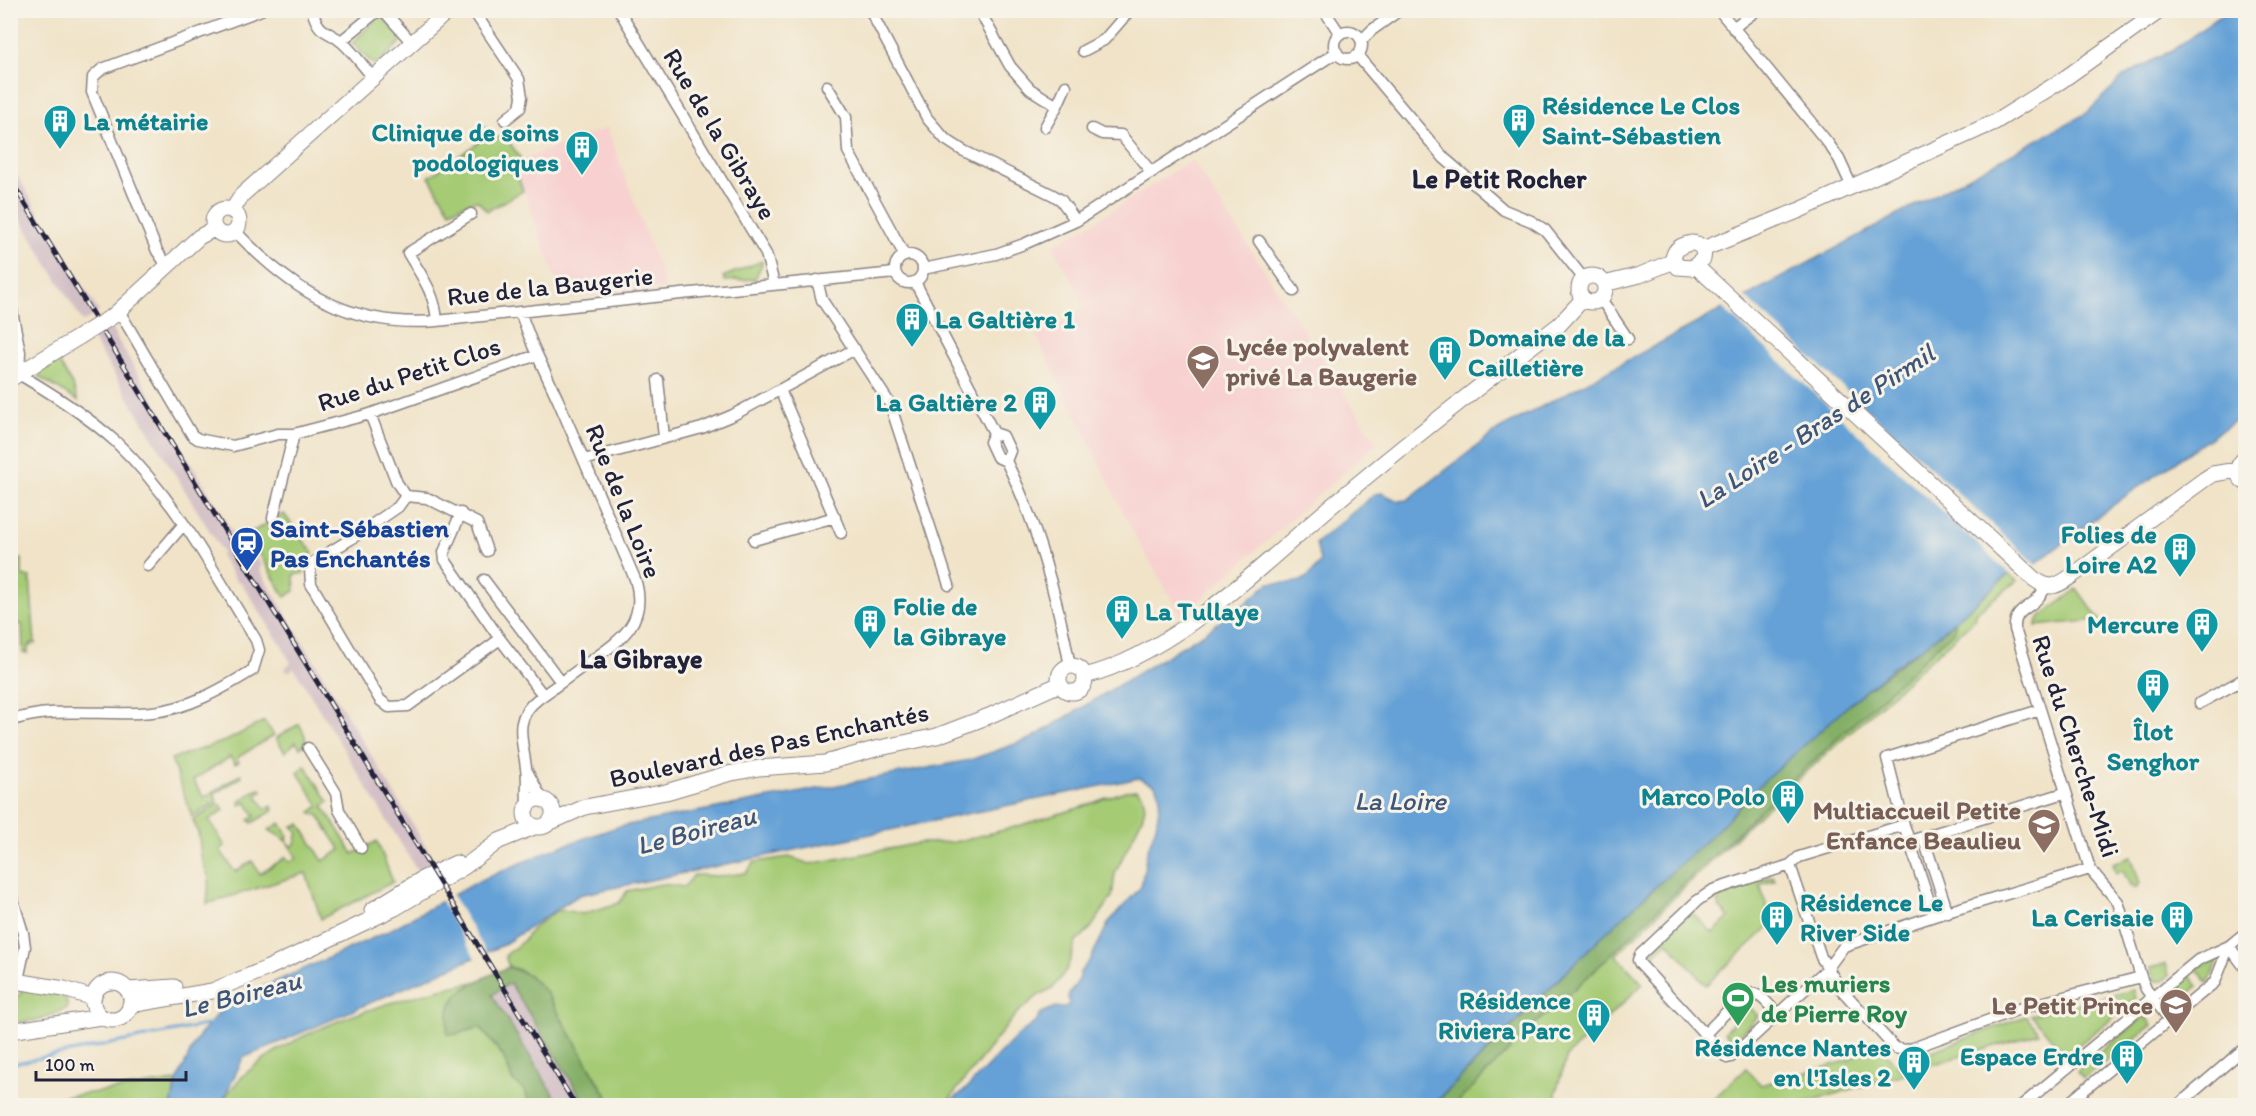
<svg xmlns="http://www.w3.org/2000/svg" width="2256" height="1116" viewBox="0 0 2256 1116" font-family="Itim,sans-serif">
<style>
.built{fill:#f7d0cf}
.industrial{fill:#d2bec5}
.green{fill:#a5cb75;stroke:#647658;stroke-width:1.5}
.forest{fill:#84af66;stroke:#536850;stroke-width:1.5}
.water{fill:#65a1d6;stroke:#446288;stroke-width:1.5}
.pier{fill:#f0e3c8}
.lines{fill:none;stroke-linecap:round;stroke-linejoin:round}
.stream{stroke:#65a1d6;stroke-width:3}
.street-casing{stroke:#898282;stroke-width:13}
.secondary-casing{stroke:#898282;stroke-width:17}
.street{stroke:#fff;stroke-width:10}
.secondary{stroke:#fff;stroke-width:15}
.rail-casing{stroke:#22223b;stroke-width:5}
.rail{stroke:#f7f3e8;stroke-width:3;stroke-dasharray:9;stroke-linecap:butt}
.secondary-bridge-casing{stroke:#898282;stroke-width:17;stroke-linecap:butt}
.secondary-bridge{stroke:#fff;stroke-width:15}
.labels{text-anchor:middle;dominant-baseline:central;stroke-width:6;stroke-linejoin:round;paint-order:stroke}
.culture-label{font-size:26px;font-weight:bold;fill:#0d838f;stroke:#f7f3e8;text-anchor:end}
.street-label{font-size:26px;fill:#22223b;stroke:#f7f3e8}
.education-label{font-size:26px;font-weight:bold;fill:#785e54;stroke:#f7f3e8;text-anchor:end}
.transit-label{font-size:26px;font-weight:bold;fill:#164399;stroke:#f7f3e8;text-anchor:start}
.leisure-label{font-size:26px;font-weight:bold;fill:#27864d;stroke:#f7f3e8;text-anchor:start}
.neighbourhood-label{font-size:27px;font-weight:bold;fill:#22223b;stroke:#f7f3e8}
.water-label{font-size:27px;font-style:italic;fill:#3d5579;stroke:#f7f3e8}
</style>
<rect width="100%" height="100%" fill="#f7f3e8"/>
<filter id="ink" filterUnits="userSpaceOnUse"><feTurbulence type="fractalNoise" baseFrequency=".0167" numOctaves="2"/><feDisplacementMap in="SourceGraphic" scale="12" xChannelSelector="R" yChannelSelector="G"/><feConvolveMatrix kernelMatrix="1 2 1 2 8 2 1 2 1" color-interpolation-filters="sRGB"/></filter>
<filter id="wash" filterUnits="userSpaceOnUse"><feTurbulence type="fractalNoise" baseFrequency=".008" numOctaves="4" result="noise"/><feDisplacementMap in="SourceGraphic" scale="24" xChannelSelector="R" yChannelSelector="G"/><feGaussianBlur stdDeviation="1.35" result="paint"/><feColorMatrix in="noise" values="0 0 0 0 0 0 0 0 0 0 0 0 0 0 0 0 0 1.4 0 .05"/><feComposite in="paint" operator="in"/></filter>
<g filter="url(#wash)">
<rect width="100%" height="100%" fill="#f0e3c8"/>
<path class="built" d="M607 128 666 288 563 299 514 163Z
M1192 160 1377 443 1182 616 1133 532 1037 337 1086 307 1052 245 1096 221Z"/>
<path class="industrial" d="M11 166 99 312 83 322 11 204Z
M110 327 239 543 246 540 262 566 259 569 434 860 417 870 294 668 288 672 285 668 291 663 283 648 240 581 237 582 220 555 223 553 92 338Z
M510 983 586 1105H560L492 994Z"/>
<path class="green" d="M379 17H383L400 36 401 42 378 63 373 64 352 43Z
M485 127 494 137 502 138 505 136 521 159 513 163 523 191 487 211 478 201 470 202 450 211 429 177 482 140 478 133Z
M762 261V264L755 279 725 281 723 277Z
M56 357 73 386 78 401 39 377 40 367Z
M284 514 313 553 307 561 304 573 294 575 295 591 285 597 248 534Z
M22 559V573L24 577H30L35 644 31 643V646H28V653H23L22 624 10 625 11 561Z
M2009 574 2017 581 1975 613 1976 618 1748 825 1616 955 1643 984 1567 1056 1556 1092V1105L1433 1106 1935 638Z
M2077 589 2100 620 2036 626 2039 618Z
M264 721 274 735 237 758 239 762 235 764 230 757 193 780 204 798 241 774 242 777 214 794 217 801 192 817 171 759 228 740Z
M299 724C304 733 310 741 300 748L296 742 285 752 276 738Z
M305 765 329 802 323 806 353 854 377 841 393 882 321 919 306 873 207 904 209 878 201 857 199 835 193 820 219 803 224 810 209 820 225 846 220 850 235 872 252 861 260 874 286 857 289 862 297 858 286 840 269 830 280 823 288 836 287 840 291 847 295 844 298 832 293 826 300 824 323 861 341 850 317 814 314 815 311 812 319 806 298 773Z
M261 789 262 791 257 795 265 809 272 806 273 809 271 812 252 823 249 820 255 816 246 802 240 805 239 802 254 791Z
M1137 790 1143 796 1145 807 1142 818 1115 873 1112 897 1091 928 1076 942 1067 969 1053 988 1039 995 1016 1014 947 1102 946 1105H612L546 992 520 970 509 967 505 956 524 940 532 929 556 911 564 910 582 914 619 903 627 891 662 884 684 887 694 875 722 876 746 873 755 862 789 857 810 864 920 843 954 842 1008 829 1082 807 1125 791Z
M2131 857 2140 883 2136 888 2130 885 2123 871 2116 873 2113 863Z
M1773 876 1775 880 1760 885 1772 924 1706 985 1668 942 1654 955 1650 950 1691 912 1713 933 1729 917 1720 908 1715 894Z
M2220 959 2208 983 2195 967Z
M2166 964 2169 975 2161 981H2155L2150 968Z
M2190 976 2198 986 2177 1002 2169 992Z
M475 982 461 992 457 1034 480 1027 503 1056 513 1081 525 1091 530 1105 221 1106C252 1037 405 995 475 982Z
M19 986 62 994 67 1002V1008L40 1020 11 1023V1008L16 1006V996L21 995Z
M2134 990 2136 999 2066 1055 2031 1015Z
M1750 1007 1758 1016 1733 1041 1724 1032Z
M2026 1016 2039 1033 1911 1071 1902 1062Z
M2145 1016 2152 1025 2083 1079 2077 1071Z
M1873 1039 1905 1074 1796 1105H1695L1711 1101 1746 1068 1761 1085 1850 1060Z
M177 1081 171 1105 11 1106 10 1104Z"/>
<path class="forest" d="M1955 622V630L1756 814 1593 972 1533 1026 1455 1105 1433 1106 1601 937 1715 832 1760 785 1860 695Z
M509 967 529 975 546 992 612 1105H586L510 983 492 995 560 1105H530L525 1091 513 1081 503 1056 480 1027 457 1034H447C448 1026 447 1017 449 1010 454 987 491 975 509 967Z"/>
<path class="water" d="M2227 11H2245V414L2127 495 2035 564 2009 574 1935 638 1891 669 1860 695 1760 785 1715 832 1601 937 1433 1105H947L948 1102 963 1092 1017 1036 1037 1021 1041 1013 1056 1007 1063 1008 1069 1004 1068 996 1080 978V972L1090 960 1109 922 1141 887 1147 852 1156 826 1159 807 1160 797 1155 785 1139 778 579 895 501 946 243 1058 221 1105 171 1106 177 1081 196 1040 226 1004 386 932 479 881 556 848 617 827 970 760 1032 738 1201 635 1246 603 1269 583C1297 583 1304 586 1320 562L1316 543 1375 494 1382 493 1398 501 1407 500 1498 430 2087 113 2124 76 2174 49Z"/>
<path class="pier" d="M1744 296 2037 566 2012 576 1721 307Z
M451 893 488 955 476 960 440 899Z"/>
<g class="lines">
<path class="stream" d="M10 1064 211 1024"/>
</g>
</g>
<g filter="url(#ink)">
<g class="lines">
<defs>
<path id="street" d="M312 10C320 37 327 28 343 43 354 53 364 67 374 79
M383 10 413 44
M473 10 519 79 522 97 520 108 505 120
M619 10 766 254 774 284
M870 10 927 118 945 139 962 150 1053 195 1061 200 1076 221
M979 10 1010 66 1030 89 1057 106 1045 127
M1324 10 1340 34
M1719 10 1828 143 1839 159 1852 187
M1733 28 1757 10
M1334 45a14 14 0 1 1 28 0a14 14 0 1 1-28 0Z
M1362 40 1372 30 1400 10
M341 41 379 10
M1083 51 1104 40 1130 10
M1357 55 1444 158 1504 210 1531 221 1545 230 1584 279
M827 86 846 117 848 151 905 256
M1057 106 1066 86
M1092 129 1102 134 1121 135 1152 173
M236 232C293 292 351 328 437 321L681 294 895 273
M1259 241 1294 291
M895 269a14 14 0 1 1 28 0a14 14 0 1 1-28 0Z
M168 267 157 251 92 92 93 77 102 69 261 10
M923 269 996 254 1024 244 1076 221 1337 52
M817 280 822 300 890 404 949 585
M915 282 994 433 1003 436 1010 451 1006 461
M1601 299 1628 339
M10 301 20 352 19 374
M119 311 192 435 198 439 233 446 278 434H294L370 414 537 355
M520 312 533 346 558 400 635 579C649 623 619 641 588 663 571 675 555 687 538 699 512 719 523 740 526 768 528 780 526 793 527 805
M437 321C435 293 422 277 408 253L471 214
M10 369C47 390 85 414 116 442 175 498 214 572 256 640L259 650 253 670C222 689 188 709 152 712 106 717 55 705 10 721
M658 380 664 437
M780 390 841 533
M370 414 397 483 406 496
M994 433 990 442 997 457 1006 461C1036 521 1058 600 1070 666
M584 460 702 428 733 415 855 349
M406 496 398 507 351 539 315 561 310 569 311 584 380 700 389 707 408 706 500 639
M406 496 427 498 477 523 487 551
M461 513 444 552 445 560 500 639 543 695
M273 518 294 434
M754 540 835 517
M148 566 184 524
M484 580 561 682
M2047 587C2042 592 2039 598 2034 602 2023 611 2014 613 2015 629L2090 869 2118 902 2141 977 2146 989 2169 1019
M2200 703 2246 678
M308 748 336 793 339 810 361 848
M527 771 542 799
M1904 825 1799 857 1790 865 1713 890 1697 901 1640 955 1638 960 1640 964 1727 1058 1731 1057 1827 969 1844 946 1934 916 2090 869
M1923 837 1948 913
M1910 841 2061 794 2065 791
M1790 865 1821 957 1840 988 1895 1048 1905 1050 1913 1048 2022 1008 2141 977
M10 890 23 933 25 947 18 980
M1934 916 1904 825 1887 758 2040 710
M2229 946 2246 969
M1704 1035 1744 994C1760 990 1766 1003 1777 1013
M2021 1106 2198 960 2229 946 2246 932
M2065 1106 2215 982 2229 946
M2177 1106 2246 1047"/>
<path id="secondary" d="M213 222a13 13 0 1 1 26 0a13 13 0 1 1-26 0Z
M232 211 242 195 449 10
M1691 243C1701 243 1705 250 1703 259L1692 268 1678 267 1673 258C1675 248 1682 245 1691 243Z
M1703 249 1800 210 1995 122 2061 81 2161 10
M1696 266 2034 579C2051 591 2057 586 2073 575L2205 479 2213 474 2237 470
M1579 289a13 13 0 1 1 26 0a13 13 0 1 1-26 0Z
M1604 284 1640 275 1674 261
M113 316 199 237 214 229
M10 379 79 337
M2246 458C2235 465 2235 476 2246 483
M1059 679a13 13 0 1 1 26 0a13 13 0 1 1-26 0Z
M1085 676C1179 652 1267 559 1341 498 1412 438 1486 381 1559 325L1583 299
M525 813a14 14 0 1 1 28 0a14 14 0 1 1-28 0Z
M551 822 585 807 666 792 727 774 759 768 825 763 875 749 937 736 989 716 1060 684
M372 910 422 879 456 863
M10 980 64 989 93 998
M93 1001a19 19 0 1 1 38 0a19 19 0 1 1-38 0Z
M128 990 174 987
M130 1005 212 991 268 968 395 908 464 867 499 841 534 827
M10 1031 101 1017"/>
</defs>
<use href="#street" class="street-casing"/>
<use href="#secondary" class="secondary-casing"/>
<use href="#street" class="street"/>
<use href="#secondary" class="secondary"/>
<defs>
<path id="rail" d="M10 179 576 1106"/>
</defs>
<use href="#rail" class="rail-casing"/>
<use href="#rail" class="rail"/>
<defs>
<path id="secondary-bridge" d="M79 337 113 316"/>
</defs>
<use href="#secondary-bridge" class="secondary-bridge-casing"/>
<use href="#secondary-bridge" class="secondary-bridge"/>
</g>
</g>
<defs>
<symbol id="building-pin" viewBox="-11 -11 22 30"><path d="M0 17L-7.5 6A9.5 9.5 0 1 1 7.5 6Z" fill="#0f9aa8" stroke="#f7f3e8"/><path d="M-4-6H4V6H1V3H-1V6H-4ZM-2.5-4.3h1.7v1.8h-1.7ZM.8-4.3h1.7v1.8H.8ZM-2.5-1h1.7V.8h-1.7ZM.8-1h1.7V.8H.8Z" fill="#fff"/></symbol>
<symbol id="school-pin" viewBox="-11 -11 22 30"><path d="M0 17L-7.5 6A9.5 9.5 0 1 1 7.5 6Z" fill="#8d6e63" stroke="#f7f3e8"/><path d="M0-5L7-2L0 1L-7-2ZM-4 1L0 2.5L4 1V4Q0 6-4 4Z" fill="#fff"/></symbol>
<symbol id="station-pin" viewBox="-11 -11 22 30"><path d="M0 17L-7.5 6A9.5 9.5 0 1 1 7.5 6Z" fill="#1a4fb4" stroke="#f7f3e8"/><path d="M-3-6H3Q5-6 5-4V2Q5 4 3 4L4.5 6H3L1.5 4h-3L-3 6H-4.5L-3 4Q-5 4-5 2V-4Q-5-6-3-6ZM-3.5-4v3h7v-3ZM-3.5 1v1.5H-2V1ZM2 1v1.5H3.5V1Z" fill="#fff"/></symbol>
<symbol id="stadium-pin" viewBox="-11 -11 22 30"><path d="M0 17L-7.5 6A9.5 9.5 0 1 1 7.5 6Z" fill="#2e9e5b" stroke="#f7f3e8"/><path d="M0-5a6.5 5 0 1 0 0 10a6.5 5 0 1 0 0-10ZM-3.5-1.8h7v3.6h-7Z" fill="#fff"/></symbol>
</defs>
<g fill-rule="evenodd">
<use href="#building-pin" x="1500" y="101" width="38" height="52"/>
<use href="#building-pin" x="41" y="102" width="38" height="52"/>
<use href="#building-pin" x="563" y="128" width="38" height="52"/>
<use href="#building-pin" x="893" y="300" width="38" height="52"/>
<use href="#building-pin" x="1426" y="333" width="38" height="52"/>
<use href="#school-pin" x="1184" y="342" width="38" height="52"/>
<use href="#building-pin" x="1021" y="383" width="38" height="52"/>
<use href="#station-pin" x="228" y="524" width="38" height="52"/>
<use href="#building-pin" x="2161" y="530" width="38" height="52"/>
<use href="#building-pin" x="1103" y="592" width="38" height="52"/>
<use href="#building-pin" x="851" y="602" width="38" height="52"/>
<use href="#building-pin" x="2183" y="605" width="38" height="52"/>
<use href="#building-pin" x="2134" y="666" width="38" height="52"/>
<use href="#building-pin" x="1769" y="777" width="38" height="52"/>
<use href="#school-pin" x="2025" y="806" width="38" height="52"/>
<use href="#building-pin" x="1758" y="898" width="38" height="52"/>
<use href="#building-pin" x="2158" y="898" width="38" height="52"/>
<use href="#stadium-pin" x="1719" y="979" width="38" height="52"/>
<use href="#school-pin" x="2157" y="986" width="38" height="52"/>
<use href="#building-pin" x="1575" y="996" width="38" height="52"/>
<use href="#building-pin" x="2108" y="1037" width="38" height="52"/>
<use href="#building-pin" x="1895" y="1043" width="38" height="52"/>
</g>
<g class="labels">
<g class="culture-label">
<text x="1542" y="105" text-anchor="start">Résidence Le Clos<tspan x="1542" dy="30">Saint-Sébastien</tspan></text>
<text x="83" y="121" text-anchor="start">La métairie</text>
<text x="559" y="132">Clinique de soins<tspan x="559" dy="30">podologiques</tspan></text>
<text x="935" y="319" text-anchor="start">La Galtière 1</text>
<text x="1468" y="337" text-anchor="start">Domaine de la<tspan x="1468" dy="30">Cailletière</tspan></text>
<text x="1017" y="402">La Galtière 2</text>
<text x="2157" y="534">Folies de<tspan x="2157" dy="30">Loire A2</tspan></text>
<text x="893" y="606" text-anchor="start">Folie de<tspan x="893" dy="30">la Gibraye</tspan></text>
<text x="1145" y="611" text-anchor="start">La Tullaye</text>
<text x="2179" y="624">Mercure</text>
<text x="2153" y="731" text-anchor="middle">Îlot<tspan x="2153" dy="30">Senghor</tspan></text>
<text x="1765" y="796">Marco Polo</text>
<text x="1800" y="902" text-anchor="start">Résidence Le<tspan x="1800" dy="30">River Side</tspan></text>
<text x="2154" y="917">La Cerisaie</text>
<text x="1571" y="1000">Résidence<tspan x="1571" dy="30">Riviera Parc</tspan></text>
<text x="1891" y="1047">Résidence Nantes<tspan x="1891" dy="30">en l'Isles 2</tspan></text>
<text x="2104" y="1056">Espace Erdre</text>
</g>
<g class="street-label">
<text transform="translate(720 134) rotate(59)">Rue de la Gibraye</text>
<text transform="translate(550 286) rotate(-6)">Rue de la Baugerie</text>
<text transform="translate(409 374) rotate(-18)">Rue du Petit Clos</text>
<text transform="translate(624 501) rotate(68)">Rue de la Loire</text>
<text transform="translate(769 745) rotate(-12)">Boulevard des Pas Enchantés</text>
<text transform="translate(2076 746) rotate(72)">Rue du Cherche-Midi</text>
</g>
<g class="education-label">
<text x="1226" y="346" text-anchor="start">Lycée polyvalent<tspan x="1226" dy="30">privé La Baugerie</tspan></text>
<text x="2021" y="810">Multiaccueil Petite<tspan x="2021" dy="30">Enfance Beaulieu</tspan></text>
<text x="2153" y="1005">Le Petit Prince</text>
</g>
<g class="transit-label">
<text x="270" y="528">Saint-Sébastien<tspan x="270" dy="30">Pas Enchantés</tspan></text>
</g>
<g class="leisure-label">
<text x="1761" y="983">Les muriers<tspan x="1761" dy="30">de Pierre Roy</tspan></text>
</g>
<g class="neighbourhood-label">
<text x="1499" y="178">Le Petit Rocher</text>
<text x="641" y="658">La Gibraye</text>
</g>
<g class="water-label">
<text transform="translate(1815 426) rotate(-33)">La Loire - Bras de Pirmil</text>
<text x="1400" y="800">La Loire</text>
<text transform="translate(696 830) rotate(-15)">Le Boireau</text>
<text transform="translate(241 994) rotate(-14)">Le Boireau</text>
</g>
</g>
<rect width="2256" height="1116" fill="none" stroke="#f7f3e8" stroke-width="36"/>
<path d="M36 1071v9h150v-9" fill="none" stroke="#22223b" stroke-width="3"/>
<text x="45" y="1071" font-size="18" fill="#22223b" stroke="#f7f3e8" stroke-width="4.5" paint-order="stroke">100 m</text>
</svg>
